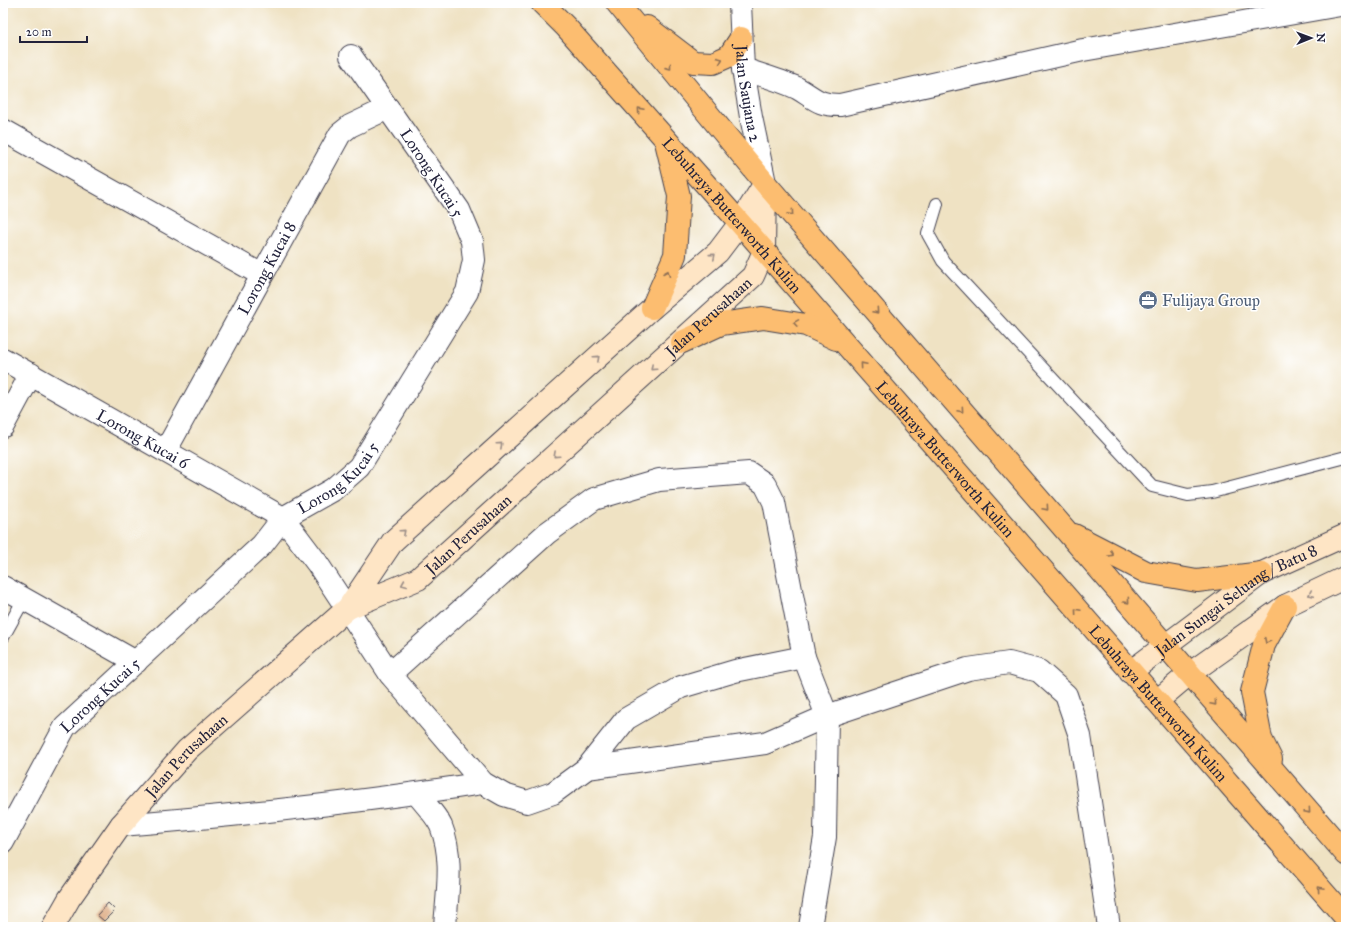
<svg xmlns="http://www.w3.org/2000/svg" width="1349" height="930" viewBox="0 0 1349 930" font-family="'IM FELL Great Primer',serif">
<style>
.building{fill:#ddaa82}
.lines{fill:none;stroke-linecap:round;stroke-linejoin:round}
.lane-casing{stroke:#413f4f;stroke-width:14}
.street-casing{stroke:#413f4f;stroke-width:24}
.secondary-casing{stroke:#413f4f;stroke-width:24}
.highway-casing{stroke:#413f4f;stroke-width:24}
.lane{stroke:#fff;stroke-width:12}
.street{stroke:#fff;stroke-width:22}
.secondary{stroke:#fee5c5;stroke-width:22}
.highway{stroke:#fcbd6f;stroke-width:22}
.oneway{stroke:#8f7055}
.oneway2{stroke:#9b8d87}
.labels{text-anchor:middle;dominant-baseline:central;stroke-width:3;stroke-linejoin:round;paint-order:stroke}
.street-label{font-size:16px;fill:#22223b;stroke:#fff}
.service-label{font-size:16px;fill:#4e5e75;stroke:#fff;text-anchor:start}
</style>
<rect width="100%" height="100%" fill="#fff"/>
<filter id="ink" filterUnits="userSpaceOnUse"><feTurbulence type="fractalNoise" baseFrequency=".025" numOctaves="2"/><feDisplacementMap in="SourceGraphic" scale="8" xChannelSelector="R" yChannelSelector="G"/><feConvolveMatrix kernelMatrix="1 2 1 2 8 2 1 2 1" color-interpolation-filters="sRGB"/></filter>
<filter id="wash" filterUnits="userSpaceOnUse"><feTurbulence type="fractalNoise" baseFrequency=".012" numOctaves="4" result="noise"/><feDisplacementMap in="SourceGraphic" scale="16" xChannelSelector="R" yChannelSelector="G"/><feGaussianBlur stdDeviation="0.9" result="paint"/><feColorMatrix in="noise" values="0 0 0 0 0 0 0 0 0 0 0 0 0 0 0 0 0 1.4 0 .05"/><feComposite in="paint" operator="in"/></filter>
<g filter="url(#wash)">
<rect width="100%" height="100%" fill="#efe2c3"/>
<g id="blocks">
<path class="building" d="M108 903 115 910 104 921 97 915Z"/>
</g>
</g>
<g filter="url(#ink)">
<use href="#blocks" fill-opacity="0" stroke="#413f4f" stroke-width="1"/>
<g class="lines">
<defs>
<path id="lane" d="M937 204 928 234 943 261 1152 486 1188 495 1212 492 1346 457
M3 637 24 599"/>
<g id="street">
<path id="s1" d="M740 3 743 69 751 117 765 183"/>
<path d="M743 69C761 75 780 80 797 88 815 98 817 105 840 105L1083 50 1346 4"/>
<path d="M3 130 262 275"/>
<path id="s2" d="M3 359 283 518 317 563 390 674 483 783 504 795 527 802 553 793 587 768 626 719 681 687 735 671 804 657"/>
<path d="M3 426 31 374"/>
<path id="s3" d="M166 450 340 134 350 126 388 108"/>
<path d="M3 587 136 662"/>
<path d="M390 674 547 533 594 499 659 480 749 473 765 484 774 502 804 657 827 716 825 837 810 927"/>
<path d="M587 768 765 743 827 716 968 669 1009 663 1039 671 1066 695 1080 736 1109 927"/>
<path d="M417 794C424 803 436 815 441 826 454 858 447 894 445 927"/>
<path d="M121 825C242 815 363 802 483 783"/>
<path id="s4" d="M3 842 65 727 262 545 283 518 334 489 359 467 467 292 474 260 472 241 459 210 351 56"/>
</g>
<g id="secondary">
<path id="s5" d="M348 608 418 579 753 276 764 251 765 184"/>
<path id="s6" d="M1130 672 1262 573 1346 535"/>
<path d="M1157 701 1189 674 1285 606 1346 577"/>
<path id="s7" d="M53 927 69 899 121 825 187 750 348 608 393 541 652 308 718 252 740 223 765 183"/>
</g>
<g id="highway">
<path id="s8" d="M542 3 566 27 740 223 1346 918"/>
<path d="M617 3 765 183 1346 854"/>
<path d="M647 27 693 62 713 63 729 56 741 38"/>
<path d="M652 308 675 255 679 196 666 142"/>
<path d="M682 342 721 324 763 318 806 325 836 339"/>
<path d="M1074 535 1146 572 1197 581 1262 573"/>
<path d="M1271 759 1261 739 1252 692 1264 645 1285 606"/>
</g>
</defs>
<use href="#lane" class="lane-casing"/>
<use href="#street" class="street-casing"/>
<use href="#secondary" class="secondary-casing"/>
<use href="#highway" class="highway-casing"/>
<use href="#lane" class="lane"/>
<use href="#street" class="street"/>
<use href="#secondary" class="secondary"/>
<use href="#highway" class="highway"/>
</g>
<defs><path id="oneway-chevron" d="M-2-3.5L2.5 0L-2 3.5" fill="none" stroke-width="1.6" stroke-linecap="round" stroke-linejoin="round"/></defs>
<g class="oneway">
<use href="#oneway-chevron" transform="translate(720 60) rotate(-23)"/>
<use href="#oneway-chevron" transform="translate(669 67) rotate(51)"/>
<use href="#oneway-chevron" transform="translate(640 110) rotate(-131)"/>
<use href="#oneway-chevron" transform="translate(791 213) rotate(49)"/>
<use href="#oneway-chevron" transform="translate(667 273) rotate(-67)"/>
<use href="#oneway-chevron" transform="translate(876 311) rotate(49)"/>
<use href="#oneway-chevron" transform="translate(796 323) rotate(-171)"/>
<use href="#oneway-chevron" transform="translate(863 365) rotate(-131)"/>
<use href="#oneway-chevron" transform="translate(961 410) rotate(49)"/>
<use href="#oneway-chevron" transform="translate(1046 508) rotate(49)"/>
<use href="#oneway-chevron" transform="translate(1111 554) rotate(27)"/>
<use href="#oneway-chevron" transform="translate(1127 601) rotate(49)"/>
<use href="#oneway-chevron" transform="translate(1077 611) rotate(-131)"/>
<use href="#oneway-chevron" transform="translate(1267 641) rotate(116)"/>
<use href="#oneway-chevron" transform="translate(1214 703) rotate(49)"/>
<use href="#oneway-chevron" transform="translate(1308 811) rotate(49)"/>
<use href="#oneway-chevron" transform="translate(1320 889) rotate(-131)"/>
</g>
<g class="oneway2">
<use href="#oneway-chevron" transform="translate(713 256) rotate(-41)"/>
<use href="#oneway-chevron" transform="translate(597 358) rotate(-42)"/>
<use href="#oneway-chevron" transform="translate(653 368) rotate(138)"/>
<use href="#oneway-chevron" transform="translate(500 445) rotate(-42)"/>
<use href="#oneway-chevron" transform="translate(556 455) rotate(138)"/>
<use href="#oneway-chevron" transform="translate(403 532) rotate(-42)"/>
<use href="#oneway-chevron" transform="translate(404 584) rotate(157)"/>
<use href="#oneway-chevron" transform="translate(1311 594) rotate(155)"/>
</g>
</g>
<defs>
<symbol id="office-disc" viewBox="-11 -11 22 22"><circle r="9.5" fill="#5c6f8a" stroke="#fff"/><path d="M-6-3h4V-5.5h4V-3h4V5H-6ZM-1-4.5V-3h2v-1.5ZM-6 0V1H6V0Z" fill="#fff"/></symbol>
</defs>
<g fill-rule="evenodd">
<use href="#office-disc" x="1137" y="289" width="22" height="22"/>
</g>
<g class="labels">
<g class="street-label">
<text stroke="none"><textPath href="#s1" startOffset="91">Jalan Saujana 2</textPath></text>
<text transform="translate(432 173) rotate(57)">Lorong Kucai 5</text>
<text stroke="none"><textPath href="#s8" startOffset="285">Lebuhraya Butterworth Kulim</textPath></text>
<text stroke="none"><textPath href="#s3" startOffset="208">Lorong Kucai 8</textPath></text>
<text stroke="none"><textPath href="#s5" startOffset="467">Jalan Perusahaan</textPath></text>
<text stroke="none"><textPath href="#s2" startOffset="161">Lorong Kucai 6</textPath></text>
<text stroke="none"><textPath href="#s8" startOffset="609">Lebuhraya Butterworth Kulim</textPath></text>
<text stroke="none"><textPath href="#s4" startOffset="502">Lorong Kucai 5</textPath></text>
<text stroke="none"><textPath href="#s5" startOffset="143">Jalan Perusahaan</textPath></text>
<text stroke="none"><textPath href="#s6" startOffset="129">Jalan Sungai Seluang / Batu 8</textPath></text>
<text stroke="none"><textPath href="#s4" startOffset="178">Lorong Kucai 5</textPath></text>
<text stroke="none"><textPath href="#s8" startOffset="933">Lebuhraya Butterworth Kulim</textPath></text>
<text stroke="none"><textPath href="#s7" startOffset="218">Jalan Perusahaan</textPath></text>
</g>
<g class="service-label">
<text x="1162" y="300">Fulijaya Group</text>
</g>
</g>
<rect width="1349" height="930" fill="none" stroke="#fff" stroke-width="16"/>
<g transform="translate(1311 38) rotate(89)" stroke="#ffffff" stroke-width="3" paint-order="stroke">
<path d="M0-3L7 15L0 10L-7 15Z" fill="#22223b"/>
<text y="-6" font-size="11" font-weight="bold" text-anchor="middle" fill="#22223b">N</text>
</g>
<path d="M20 36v6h67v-6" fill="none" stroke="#22223b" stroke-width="2"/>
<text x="26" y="36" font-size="12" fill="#22223b" stroke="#ffffff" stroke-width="3" paint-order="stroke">20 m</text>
</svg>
